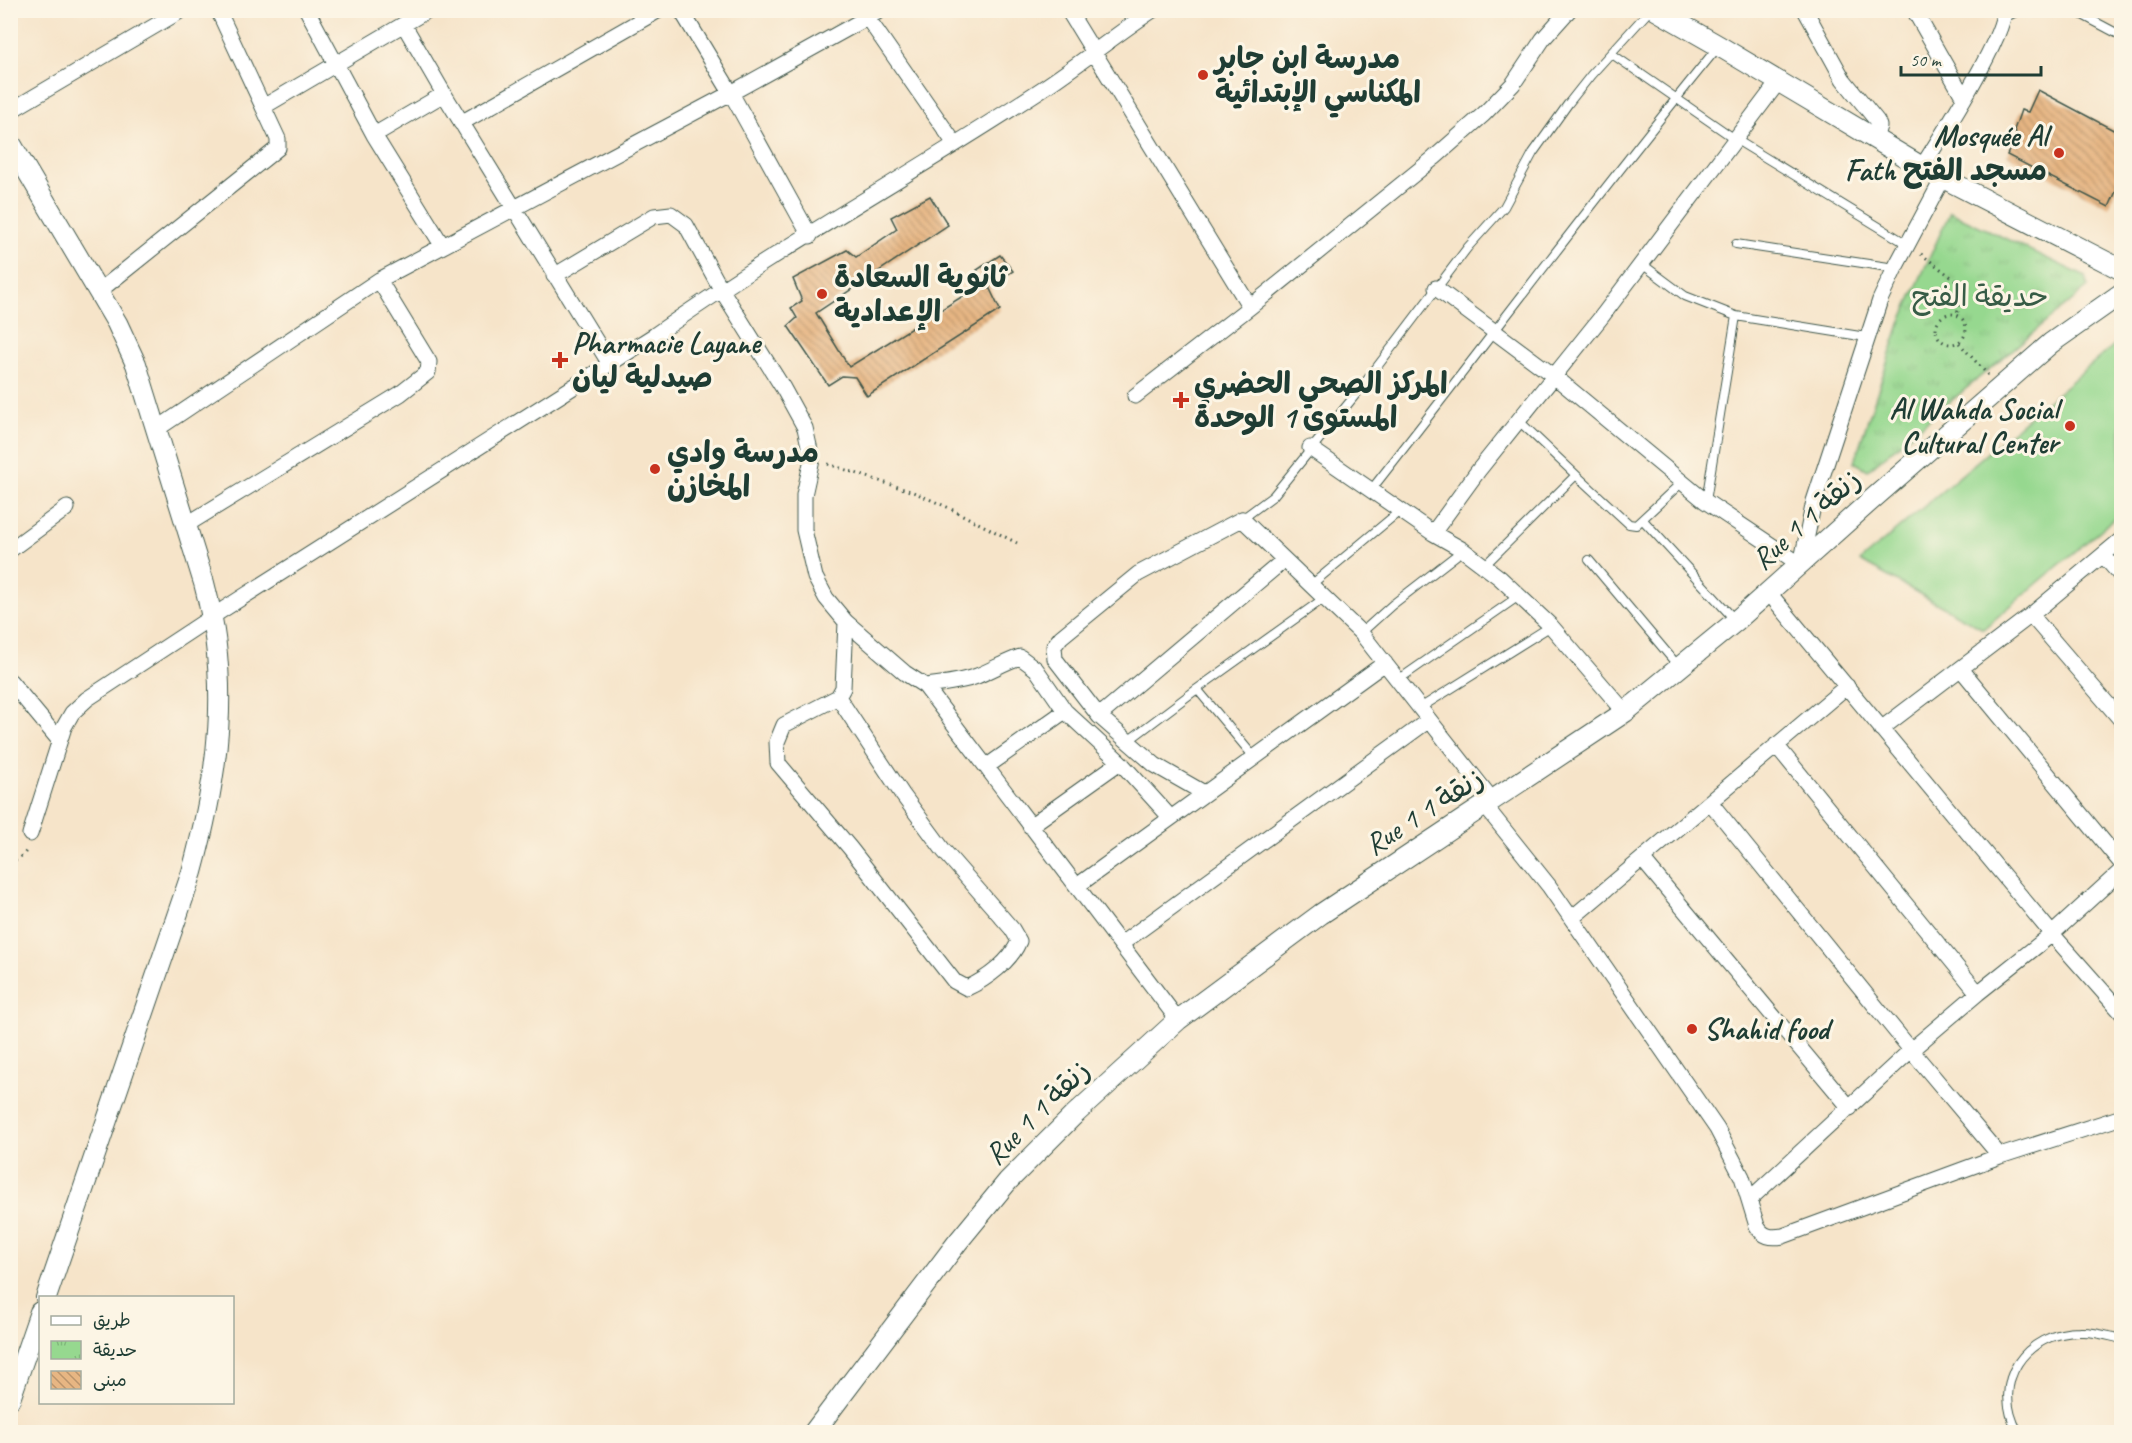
<svg xmlns="http://www.w3.org/2000/svg" width="2132" height="1443" viewBox="0 0 2132 1443" font-family="Caveat,'Playpen Sans Arabic',sans-serif">
<style>
.grass{fill:#96d88f;stroke:#5a8a62;stroke-width:1.5}
.park{fill:url(#park-tufts);stroke:#5a8a62;stroke-width:1.5}
.building{fill:url(#building-back-hatch)}
.lines{fill:none;stroke-linecap:round;stroke-linejoin:round}
.service-casing{stroke:#3f564a;stroke-width:10}
.minor-casing{stroke:#3f564a;stroke-width:17}
.tertiary-casing{stroke:#3f564a;stroke-width:22}
.path{stroke:#3f564a;stroke-width:3;stroke-dasharray:1.5 4.5;stroke-linecap:butt}
.service{stroke:#fff;stroke-width:8}
.minor{stroke:#fff;stroke-width:15}
.tertiary{stroke:#fff;stroke-width:20}
.poi-dot{fill:#c8321e;stroke:#fcf5e5;stroke-width:2}
.labels{text-anchor:middle;dominant-baseline:central;stroke-width:6;stroke-linejoin:round;paint-order:stroke}
.poi-label{font-size:30px;font-weight:bold;fill:#1f3d34;stroke:#fcf5e5;text-anchor:start}
.park-label{font-size:30px;fill:#375c46;stroke:#fcf5e5}
.street-label{font-size:30px;fill:#1f3d34;stroke:#fcf5e5}
</style>
<defs>
<pattern id="park-tufts" width="24" height="20" patternUnits="userSpaceOnUse" patternTransform="scale(1.5)"><rect width="24" height="20" fill="#96d88f"/><path d="M3 7l-1-3M5 7V3M7 7l1-3M15 17l-1-3M17 17v-4M19 17l1-3" fill="none" stroke="#81ba7c"/></pattern>
<pattern id="building-back-hatch" width="6" height="6" patternUnits="userSpaceOnUse" patternTransform="scale(1.5)"><rect width="6" height="6" fill="#e7b683"/><path d="M-1 5l2 2M0 0l6 6M5-1l2 2" fill="none" stroke="#bb956c"/></pattern>
</defs>
<rect width="100%" height="100%" fill="#fcf5e5"/>
<filter id="ink" filterUnits="userSpaceOnUse"><feTurbulence type="fractalNoise" baseFrequency=".0167" numOctaves="2"/><feDisplacementMap in="SourceGraphic" scale="12" xChannelSelector="R" yChannelSelector="G"/><feConvolveMatrix kernelMatrix="1 2 1 2 8 2 1 2 1" color-interpolation-filters="sRGB"/></filter>
<filter id="wash" filterUnits="userSpaceOnUse"><feTurbulence type="fractalNoise" baseFrequency=".008" numOctaves="4" result="noise"/><feDisplacementMap in="SourceGraphic" scale="24" xChannelSelector="R" yChannelSelector="G"/><feGaussianBlur stdDeviation="1.35" result="paint"/><feColorMatrix in="noise" values="0 0 0 0 0 0 0 0 0 0 0 0 0 0 0 0 0 1.4 0 .05"/><feComposite in="paint" operator="in"/></filter>
<g filter="url(#wash)">
<rect width="100%" height="100%" fill="#f6e4c9"/>
<path class="grass" d="M2121 339V513L1983 629 1860 561Z"/>
<path class="park" d="M1950 212 2086 277 2088 287 1868 470 1854 462 1901 321Z"/>
<g id="blocks">
<path class="building" d="M2038 90 2121 134V180L2109 207 2007 155 2017 134 2014 130 2021 110 2028 112Z
M930 196 948 225 816 313 849 367 984 283 977 270 1000 255 1013 271 989 287 1000 310 867 396 855 377 842 376 828 385 788 326 797 318 791 308 802 301 793 279 847 250 856 257 897 229 891 217Z"/>
</g>
</g>
<g filter="url(#ink)">
<use href="#blocks" fill-opacity="0" stroke="#3f564a" stroke-width="1.5"/>
<g class="lines">
<defs>
<path id="service" d="M2073 10 2122 36
M2004 18 2020 10
M1612 54 1735 139 1907 244
M1736 244 1895 268
M1642 264 1685 296 1736 316 1866 337
M1519 421 1576 475
M1371 490C1487 343 1599 192 1718 47
M1706 501 1736 316
M1242 519 1273 496 1361 388 1468 247 1504 207 1533 153 1568 104 1591 75 1650 10
M1643 520 1735 620
M1589 560 1679 667
M1484 566 1576 475 1629 524 1636 525 1681 483
M1311 585 1401 510
M1361 633 1392 605 1463 550
M1398 680 1519 596
M1197 689 1254 757
M1420 708 1551 626
M1128 741 1197 689 1323 599
M2018 1432C1990 1382 2025 1332 2080 1332 2094 1331 2108 1336 2122 1339"/>
<path id="minor" d="M307 10 374 135 442 245
M681 10 731 93 810 236
M862 10 955 144
M1068 10 1250 307
M1805 10 1843 79 1877 121 1879 126 1875 139
M1914 10 1964 98
M404 25 444 94 610 364
M263 107 428 10
M10 111 182 10
M461 123 659 10
M374 135 444 94
M1922 167C1939 140 2005 37 2004 10
M554 276 654 216 671 214 686 225 721 289 783 388 805 428 812 459 804 495V530L815 577 826 598 846 622 905 673 925 686 1178 1020
M1436 288 1554 376 1705 501 1801 565 1814 501 1880 300 1895 268 1943 178
M98 292 278 148V139L218 10
M1135 396 1250 307 1434 158 1484 114 1513 84 1543 39 1569 10
M157 429 379 280 731 93 881 10
M1310 448 1433 533 1463 550 1500 578 1551 626 1625 712
M186 525 400 394 428 372 429 362 379 280
M1433 533 1478 471 1603 315 1779 81
M10 550 67 508
M2103 555 2122 577
M1769 593 2052 934 2122 1013
M2031 615 2122 721
M1961 669 2122 864
M10 681 59 740
M925 686C942 684 961 682 977 676 992 670 1005 662 1020 657L1036 669 1065 711 1120 762 1170 817
M838 697 902 794 944 851 1012 929 1019 941C1011 961 987 979 967 988L954 981 850 848 778 763 777 742 784 725 838 697 843 688 846 622
M1099 716 1284 560
M1881 729 2031 615 2122 539
M1776 745 1978 993
M986 767 1065 711
M1204 793 1155 765 1099 716 1055 659 1054 646 1061 637 1138 574 1242 519 1361 633 1493 801
M1710 802 1911 1050 2000 1156
M1485 806 1549 886 1717 1129 1742 1177 1757 1226C1763 1237 1771 1238 1783 1236L2000 1156 2122 1117
M1030 826 1120 762
M30 834 64 727 72 713 87 699 213 616 655 335C780 247 914 173 1042 89 1080 64 1115 35 1153 10
M1642 859 1850 1108
M1077 886 1385 663
M1572 918 1847 686
M1121 944 1429 720
M1750 1199 1911 1050 1978 993 2052 934 2122 870"/>
<path id="tertiary" d="M1656 10 1719 46 1922 167 2122 270
M10 142 117 323 136 364 204 583C231 684 219 772 192 872L46 1298
M10 1399 40 1312
M814 1432 957 1243 1008 1181 1074 1115 1178 1020 1321 914 1625 712 1736 621 1868 503 2051 343 2122 293"/>
</defs>
<use href="#service" class="service-casing"/>
<use href="#minor" class="minor-casing"/>
<use href="#tertiary" class="tertiary-casing"/>
<path class="path" d="M1921 254 1963 286 1957 315
M1936 329a15 15 0 1 1 30 0a15 15 0 1 1-30 0Z
M1959 343 1988 375
M828 464 913 492 947 507 1017 543
M10 863 23 855 28 849"/>
<use href="#service" class="service"/>
<use href="#minor" class="minor"/>
<use href="#tertiary" class="tertiary"/>
</g>
</g>
<g class="poi-dot">
<circle cx="1203" cy="75" r="6"/>
<circle cx="2059" cy="153" r="6"/>
<circle cx="822" cy="294" r="6"/>
<path d="M557 351h6v6h6v6h-6v6h-6v-6h-6v-6h6z"/>
<path d="M1178 391h6v6h6v6h-6v6h-6v-6h-6v-6h6z"/>
<circle cx="2070" cy="426" r="6"/>
<circle cx="655" cy="469" r="6"/>
<circle cx="1692" cy="1029" r="6"/>
</g>
<g class="labels">
<g class="poi-label">
<text x="1215" y="58">مدرسة ابن جابر<tspan x="1215" dy="34">المكناسي الإبتدائية</tspan></text>
<text x="2047" y="136" text-anchor="end">Mosquée Al<tspan x="2047" dy="34">Fath مسجد الفتح</tspan></text>
<text x="834" y="277">ثانوية السعادة<tspan x="834" dy="34">الإعدادية</tspan></text>
<text x="572" y="343">Pharmacie Layane<tspan x="572" dy="34">صيدلية ليان</tspan></text>
<text x="1194" y="383">المركز الصحي الحضري<tspan x="1194" dy="34">المستوى 1 الوحدة</tspan></text>
<text x="2058" y="409" text-anchor="end">Al Wahda Social<tspan x="2058" dy="34">Cultural Center</tspan></text>
<text x="667" y="452">مدرسة وادي<tspan x="667" dy="34">المخازن</tspan></text>
<text x="1704" y="1029">Shahid food</text>
</g>
<g class="park-label">
<text x="1980" y="296">حديقة الفتح</text>
</g>
<g class="street-label">
<text transform="translate(1806 519) rotate(-42)">Rue 1 زنقة 1</text>
<text transform="translate(1424 811) rotate(-33)">Rue 1 زنقة 1</text>
<text transform="translate(1037 1112) rotate(-45)">Rue 1 زنقة 1</text>
</g>
</g>
<rect width="2132" height="1443" fill="none" stroke="#fcf5e5" stroke-width="36"/>
<rect x="39" y="1296" width="195" height="108" fill="#fcf5e5" stroke="#a4ab9e" stroke-width="1.5"/>
<rect x="51" y="1316" width="30" height="9" fill="#ffffff" stroke="#a4ab9e" stroke-width="1.5"/>
<text x="93" y="1326" font-size="18" fill="#1f3d34">طريق</text>
<rect x="51" y="1341" width="30" height="18" fill="url(#park-tufts)" stroke="#a4ab9e" stroke-width="1.5"/>
<text x="93" y="1356" font-size="18" fill="#1f3d34">حديقة</text>
<rect x="51" y="1371" width="30" height="18" fill="url(#building-back-hatch)" stroke="#a4ab9e" stroke-width="1.5"/>
<text x="93" y="1386" font-size="18" fill="#1f3d34">مبنى</text>
<path d="M1901 66v9h140v-9" fill="none" stroke="#1f3d34" stroke-width="3"/>
<text x="1910" y="66" font-size="18" fill="#1f3d34" stroke="#fcf5e5" stroke-width="4.5" paint-order="stroke">50 m</text>
</svg>
